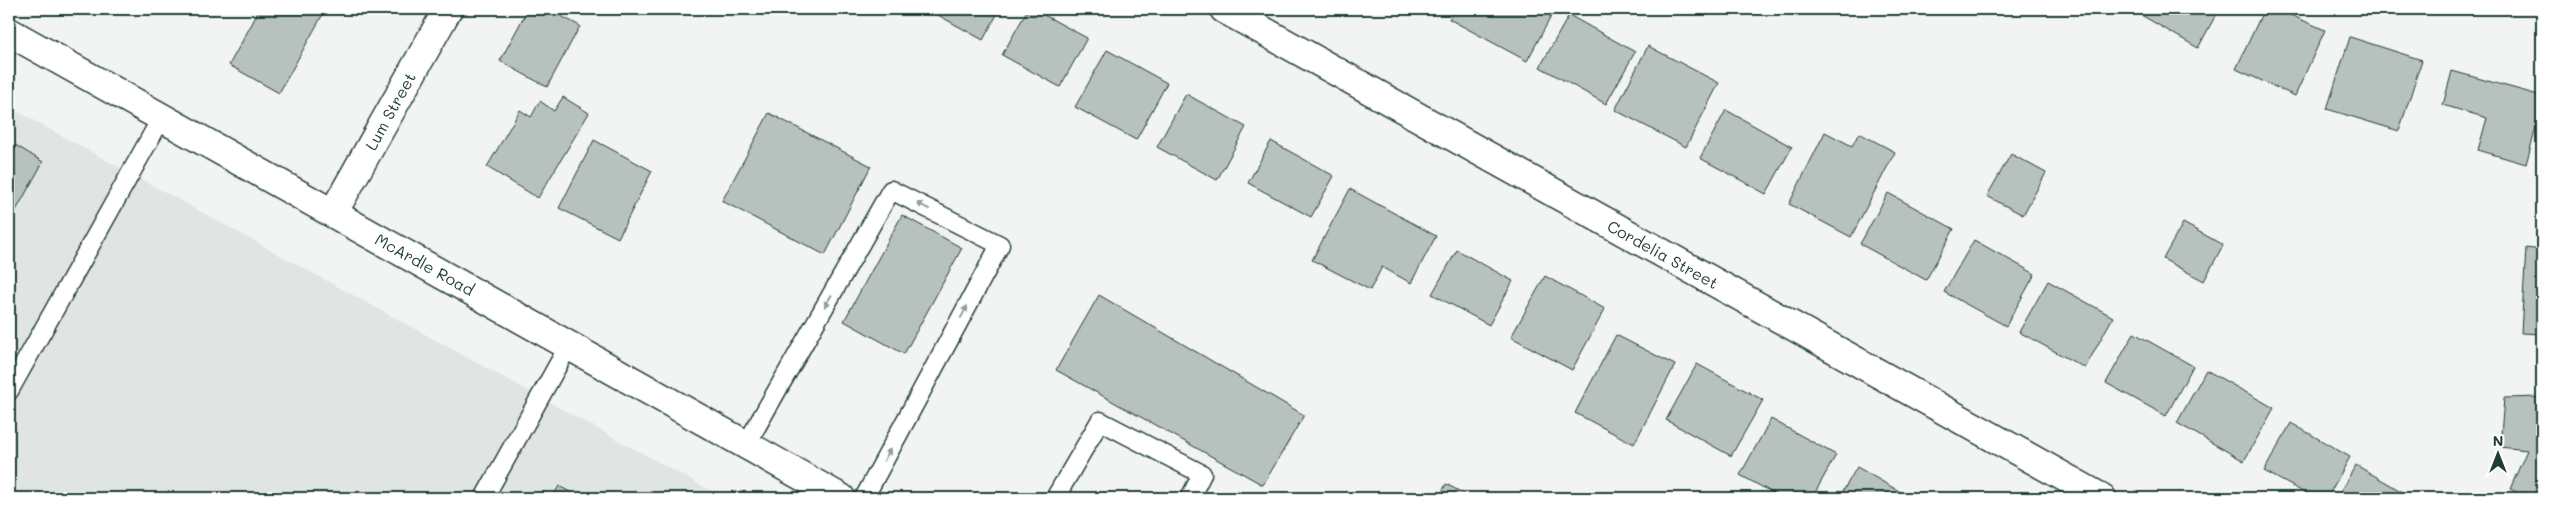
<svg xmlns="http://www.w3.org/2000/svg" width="2551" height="507" viewBox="0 0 2551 507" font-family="Mali,sans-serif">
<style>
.built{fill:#e0e4e3}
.building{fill:#b7c1bd;stroke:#1f3d34}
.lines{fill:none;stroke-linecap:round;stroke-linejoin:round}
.lane-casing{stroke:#1f3d34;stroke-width:21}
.street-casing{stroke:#1f3d34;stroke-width:31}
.secondary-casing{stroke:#1f3d34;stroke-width:31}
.lane{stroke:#fff;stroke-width:18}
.street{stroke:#fff;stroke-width:28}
.secondary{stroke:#fff;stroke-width:28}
.oneway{fill:#8f9e9a}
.labels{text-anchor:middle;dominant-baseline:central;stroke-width:4.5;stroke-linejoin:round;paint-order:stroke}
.street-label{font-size:16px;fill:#1f3d34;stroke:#fff}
</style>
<rect width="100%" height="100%" fill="#f2f3f3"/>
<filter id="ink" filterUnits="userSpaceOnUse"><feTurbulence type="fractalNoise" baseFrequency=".02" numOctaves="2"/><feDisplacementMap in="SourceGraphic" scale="10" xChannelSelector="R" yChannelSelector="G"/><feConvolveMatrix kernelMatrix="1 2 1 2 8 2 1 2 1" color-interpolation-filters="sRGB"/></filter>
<g filter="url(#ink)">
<path class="built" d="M9 107 724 498H9Z"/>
<path class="building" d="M260 9H314L323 14 279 93 229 65Z
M528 9H548L580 26 547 87 500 61Z
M927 9H1000L983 40Z
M1028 9H1033L1087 38 1060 87 1002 55Z
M1455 9H1550L1554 11 1527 61 1449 19Z
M2138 9H2219L2198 48 2136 12Z
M2264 9H2277L2325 30 2295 96 2236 69Z
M1569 15 1635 52 1606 104 1540 67Z
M2350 37 2422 60 2399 131 2327 109Z
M1648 46 1719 83 1686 147 1615 110Z
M1107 50 1167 83 1136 140 1075 107Z
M2452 71 2542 96V106L2526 164 2478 150 2487 118 2443 105Z
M1186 94 1246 127 1217 180 1157 147Z
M563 97 589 113 538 198 487 167 520 110 531 117 540 101 554 111Z
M1726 110 1792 147 1766 194 1700 158Z
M769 113 871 166 825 255 722 201Z
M1825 132 1852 146 1859 133 1895 152 1851 237 1789 204Z
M594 140 652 171 618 238 559 208Z
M9 141 43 162 9 223Z
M1271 141 1334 176 1311 217 1248 183Z
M2011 154 2046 173 2023 215 1987 196Z
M1350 189 1436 236 1411 283 1382 267 1370 290 1312 260Z
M1888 193 1954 229 1926 280 1860 244Z
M902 215 962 248 904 354 844 321Z
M2183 223 2223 245 2204 281 2163 259Z
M1974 240 2035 274 2006 326 1944 292Z
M2526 248 2542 250V334L2521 333Z
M1457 250 1513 281 1489 325 1432 294Z
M1545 276 1605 309 1572 370 1511 337Z
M2048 281 2113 317 2085 368 2019 332Z
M1099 295 1304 415 1263 485 1056 370Z
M2134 333 2193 366 2166 416 2106 383Z
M1616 335 1675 365 1634 444 1575 413Z
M1697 364 1763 400 1731 456 1666 420Z
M2206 370 2274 408 2244 461 2177 423Z
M2542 397V498H2530L2510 489 2527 450 2500 447 2504 398Z
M1771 419 1836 455 1812 498H1782L1740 475Z
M2291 423 2350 457 2327 498H2314L2264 471Z
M2356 465 2413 498H2336Z
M1857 467 1911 498H1839Z
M1446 484 1472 498H1439Z
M559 486 581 498H552Z"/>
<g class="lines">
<defs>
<path id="lane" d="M9 391 162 117
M746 445 891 190 1000 245 864 498
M484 498 569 345
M1055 498 1100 421 1202 474 1190 498"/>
<path id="street" d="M1224 9 2102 498
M333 213 448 9"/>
<path id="secondary" d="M9 32 841 498"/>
</defs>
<use href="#lane" class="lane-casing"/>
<use href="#street" class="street-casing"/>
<use href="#secondary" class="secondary-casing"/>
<use href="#lane" class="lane"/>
<use href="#street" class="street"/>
<use href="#secondary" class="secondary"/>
</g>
<defs><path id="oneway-solid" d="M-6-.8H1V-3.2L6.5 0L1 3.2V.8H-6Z" transform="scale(1.25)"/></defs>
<g class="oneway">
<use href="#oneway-solid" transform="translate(923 206) rotate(-153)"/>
<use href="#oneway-solid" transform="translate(828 301) rotate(120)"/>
<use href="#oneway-solid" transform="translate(964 312) rotate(-62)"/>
<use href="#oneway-solid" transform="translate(887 455) rotate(-62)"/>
</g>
</g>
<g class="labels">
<g class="street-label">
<text transform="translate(390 111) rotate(-61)">Lum Street</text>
<text transform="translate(1663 254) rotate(29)">Cordelia Street</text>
<text transform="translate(425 264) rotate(29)">McArdle Road</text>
</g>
</g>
<rect width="2551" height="507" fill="none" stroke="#fff" stroke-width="30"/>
<rect x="15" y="15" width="2521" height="477" fill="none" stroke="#1f3d34" stroke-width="2" filter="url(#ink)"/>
<g transform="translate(2498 454)" stroke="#ffffff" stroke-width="4" paint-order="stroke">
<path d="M0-4L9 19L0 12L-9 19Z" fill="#1f3d34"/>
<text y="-8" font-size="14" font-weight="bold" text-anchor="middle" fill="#1f3d34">N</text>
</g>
</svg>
